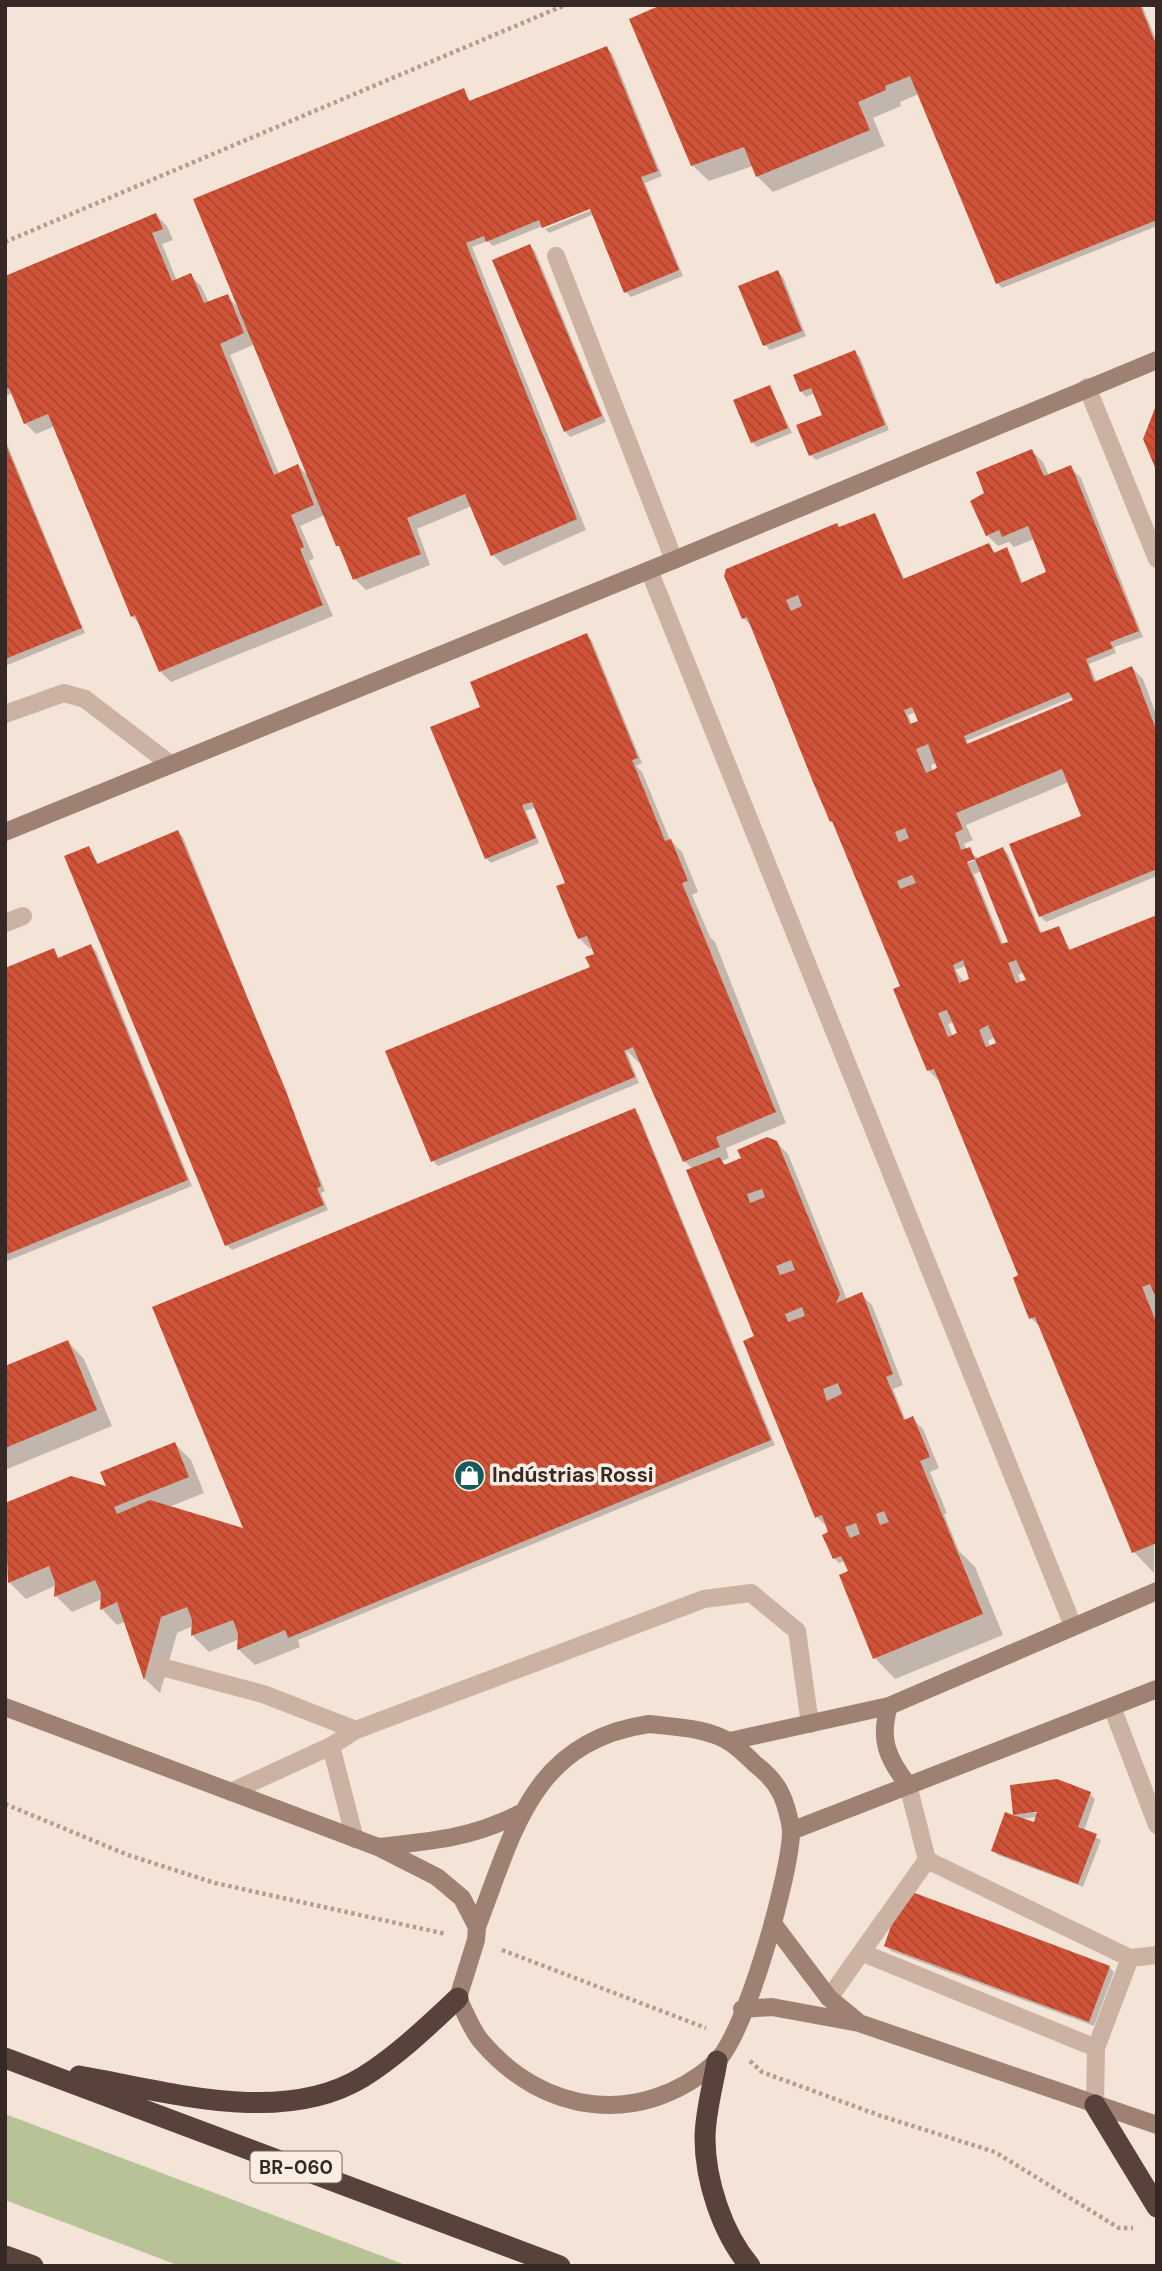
<svg xmlns="http://www.w3.org/2000/svg" width="1162" height="2271" viewBox="0 0 1162 2271" font-family="'DM Sans',sans-serif">
<style>
.green{fill:#b7c396}
.shadow{fill:#0003;fill-rule:evenodd}
.building{fill:url(#building-back-hatch);fill-rule:evenodd}
.lines{fill:none;stroke-linecap:round;stroke-linejoin:round}
.path{stroke:#b89c8c;stroke-width:4.5;stroke-dasharray:3.5 3.5;stroke-linecap:butt}
.lane{stroke:#ccb2a2;stroke-width:18}
.street{stroke:#ccb2a2;stroke-width:18}
.secondary{stroke:#9f8174;stroke-width:18}
.highway{stroke:#58423b;stroke-width:21}
.labels{text-anchor:middle;dominant-baseline:central;stroke-width:7;stroke-linejoin:round;paint-order:stroke}
.shield{fill:#faeee3;stroke:#71645e;stroke-width:2}
.shield-label{font-size:19px;font-weight:bold;fill:#362925}
.poi-label{font-size:21px;font-weight:bold;fill:#362925;stroke:#faeee3;text-anchor:start}
</style>
<defs>
<pattern id="building-back-hatch" width="6" height="6" patternUnits="userSpaceOnUse" patternTransform="scale(1.75)"><rect width="6" height="6" fill="#d05338"/><path d="M-1 5l2 2M0 0l6 6M5-1l2 2" fill="none" stroke="#aa452f"/></pattern>
</defs>
<rect width="100%" height="100%" fill="#f3e4d7"/>
<path class="green" d="M5 2114 403 2264 407 2266H180L5 2200Z"/>
<path class="shadow" d="M666 5H1142L1157 42V226L1002 288 997 283 919 94 900 102 901 106 873 118 885 146 773 192 757 176 753 166 709 181 692 165Z
M606 48 612 53 662 176 645 183 683 276 631 297 626 292 594 214 549 233 545 229 599 207 597 204 493 246 488 241 472 247 586 530 504 566 493 555 472 506 417 529 430 565 366 590 355 579 325 515 300 526 314 558 309 561 333 616 171 682 160 671 141 625 132 616 55 426 36 434 25 423 13 393 5 396V278L156 215 167 226 173 240 162 244 177 281 190 275 201 286 209 303 227 296 240 309 463 90 471 102ZM255 344 310 478 298 466 279 474 230 355Z
M530 246 535 251 606 422 570 437 565 431Z
M778 272 783 277 806 336 770 350 765 345Z
M855 352 860 357 889 430 816 460 811 455 825 416 815 393 806 397 801 391Z
M770 387 792 433 757 447 752 442Z
M5 439 85 633 5 666Z
M1032 451 1043 462 1049 476 1070 467 1081 478 1143 637 1114 647 1116 653 1089 664 1097 683 1132 668 1143 679 1157 717V876L1046 922 1040 916 1012 845 1083 817 1069 782 966 825 973 840 964 844 967 850 979 859 1003 849 1008 854 1042 934 1058 928 1071 951 1157 916 1154 1573 1134 1552 1042 1329 1031 1318 1021 1276 939 1081 928 1070 903 987 836 826 831 821 753 627 743 618 840 529 874 515 905 580 989 545 996 554 1006 550 1011 555 1023 584 1049 573 1034 539 1014 547 1009 542 998 546 987 535V494ZM1073 697 1075 701 970 745 966 741ZM916 712 920 721 912 725 908 715ZM937 763 943 776 933 772 931 765ZM972 858 975 860 966 864 964 861ZM982 871 1011 943 1004 946 974 874ZM966 966 971 980 965 983 955 970ZM1024 972 1027 981 1022 983 1018 975ZM954 1022 959 1034 953 1037 948 1024ZM995 1037 998 1044 991 1047 988 1041Z
M587 635 592 641 642 763 636 766 642 772 670 840 682 852 698 892 692 895 710 937 715 942 786 1123 726 1148 729 1158 722 1161 727 1166 776 1142 788 1154 847 1300 861 1294 872 1305 903 1385 893 1389 906 1421 912 1418 923 1429 939 1468 930 1472 947 1513 944 1514 959 1551 975 1567 1003 1635 895 1679 875 1658 850 1572 845 1561 839 1563 834 1558 829 1529 817 1517 756 1337 693 1169 684 1161 642 1066 626 1050 639 1083 438 1166 433 1161 593 971 597 955 594 948 590 949 579 938 567 884 536 807 526 811 539 843 491 863 486 858 482 708Z
M178 832 183 837 325 1191 321 1193 328 1210 232 1250 227 1245 89 848 99 865Z
M91 946 96 951 192 1186 5 1262V970L53 951 60 959Z
M634 1110 639 1115 775 1445 298 1640 300 1647 255 1665 239 1650V1639L209 1652 193 1636V1626L177 1633 160 1693 145 1679 125 1622 117 1625 102 1609V1599L72 1612 56 1596 57 1585 26 1599 10 1583 11 1567 5 1552V1505L109 1489 175 1444 191 1460 204 1493 169 1507 246 1530Z
M68 1342 84 1359 112 1426 5 1470V1368Z
M1012 1787 1090 1794 1095 1799 1084 1831 1101 1840 1083 1887 998 1855 993 1850 1015 1817ZM1048 1809 1045 1817 1031 1811ZM1037 1817 1035 1824 1020 1819Z
M886 1946 1109 1967 1114 1972 1094 2026 891 1951Z"/>
<path class="building" d="M661 5H1140L1157 47V220L996 284 910 76 885 86 886 90 858 102 870 130 756 177 744 147 691 166 629 19Z
M607 46 658 171 641 177 679 270 624 293 590 209 542 228 539 220 486 242 484 236 466 243 577 519 491 556 465 494 407 518 421 554 353 580 339 546H336L193 199 464 88 469 101Z
M156 213 163 229 152 233 172 281 191 273 204 303 228 294 244 333 220 344 274 475 298 464 314 505 291 515 304 547 300 549 323 605 159 672 135 615 131 617 48 414 24 424 9 388 5 389V276Z
M530 244 602 416 564 432 492 260Z
M778 270 802 331 763 346 738 286Z
M855 350 885 425 809 456 796 425 822 415 811 388 800 392 793 375Z
M770 385 788 428 751 443 733 400Z
M1157 403V472L1143 439Z
M5 443 82 628 5 659Z
M1032 449 1044 476 1071 465 1139 631 1110 642 1113 648 1086 659 1094 682 1132 666 1157 732V869L1039 917 1009 844 1081 816 1062 769 956 813 963 829 955 833 961 850 970 847 975 859 967 862 1001 944 1008 942 975 859 1003 847 1040 933 1059 926 1069 950 1157 915V1300L1150 1284 1142 1287 1157 1324V1543L1132 1553 1035 1317 1029 1319 1013 1278 1018 1275 934 1069 927 1071 893 989 900 986 832 821 830 822 813 782 747 617 742 619 724 576 726 569 837 523 839 527 875 513 903 579 989 543 994 553 1007 547 1021 583 1046 572 1028 526 1002 537 999 530 986 536 970 501 984 493 976 472ZM798 595 802 606 791 611 786 600ZM1069 692 1073 700 967 744 964 736ZM912 707 918 721 910 724 904 710ZM928 744 937 768 926 773 916 749ZM905 828 909 838 899 842 895 832ZM912 875 916 883 900 889 897 881ZM963 960 969 979 959 983 953 965ZM1016 960 1026 980 1016 983 1008 963ZM947 1010 957 1033 948 1037 938 1013ZM988 1025 996 1043 986 1047 979 1030Z
M587 633 638 758 632 760 665 841 671 839 688 881 682 883 776 1112 716 1137 720 1147 683 1162 633 1047 624 1051 635 1077 431 1162 385 1051 590 967 585 957 594 954 587 936 578 939 573 928 556 886 565 883 532 802 522 805 536 838 485 859 430 727 480 707 470 682Z
M178 830 286 1091 321 1186 317 1188 324 1205 225 1246 64 856 89 846 97 864Z
M91 944 188 1180 5 1255V968L54 948 58 958Z
M635 1108 771 1440 288 1638 285 1630 237 1650 238 1634 233 1620 191 1636 192 1620 187 1607 161 1617 144 1680 117 1602 100 1610 101 1593 95 1580 54 1597 55 1582 49 1566 8 1583 5 1503 71 1476 106 1486 100 1472 175 1442 189 1477 114 1507 117 1514 150 1500 243 1528 152 1307Z
M767 1137 777 1141 840 1294 836 1303 862 1292 893 1374 886 1377 904 1420 913 1416 930 1457 920 1461 983 1614 873 1659 839 1575 848 1571 841 1556 833 1559 822 1535 828 1532 822 1515 815 1518 743 1341 754 1336 686 1170 720 1157 724 1165 741 1158 737 1150ZM762 1189 765 1197 750 1203 747 1194ZM791 1260 795 1270 780 1275 776 1266ZM802 1307 805 1316 788 1322 785 1314ZM838 1383 842 1394 827 1401 823 1389ZM884 1511 889 1522 880 1525 876 1514ZM856 1523 860 1534 850 1538 845 1527Z
M68 1340 97 1410 5 1448V1366Z
M1057 1779 1091 1792 1078 1827 1097 1834 1078 1884 991 1851 1005 1812 1013 1815 1010 1785ZM1037 1812 1034 1822 1013 1815 1033 1812Z
M904 1889 1110 1966 1089 2022 884 1946Z"/>
<g class="lines">
<path class="path" d="M5 242 565 5
M5 1804 128 1855 215 1883 446 1934
M502 1950 706 2028
M750 2061 762 2072 881 2116 995 2152 1119 2228H1133"/>
<path class="lane" d="M556 256 674 560
M5 714 64 693 85 699 170 764
M5 923 23 916
M158 1666 263 1694 356 1730
M331 1746 355 1839
M231 1792 331 1746 356 1730 704 1599 751 1593 797 1631 810 1724
M927 1860 1130 1958 1157 1955
M863 1953 1096 2048
M829 1998 927 1860 908 1785
M1095 2105 1096 2048 1130 1958"/>
<path class="street" d="M1087 387 1157 559
M649 570 1073 1626
M1112 1707 1157 1825"/>
<path class="secondary" d="M5 832 674 560 1157 360
M889 1706C879 1739 887 1758 908 1785
M5 1707 378 1847 437 1877 462 1898 477 1927
M649 1724C674 1727 710 1728 731 1743 740 1749 748 1757 755 1764 764 1771 775 1782 780 1792 785 1801 791 1822 791 1833 790 1875 745 2037 715 2063 641 2128 543 2115 481 2041 471 2029 465 2012 458 1998L476 1940 477 1927C514 1831 532 1741 649 1724Z
M730 1741 889 1706 1157 1591
M791 1831 1157 1689
M378 1847C432 1841 472 1838 521 1813
M774 1925 829 1998 857 2021
M742 2009 772 2007 859 2023 1157 2125"/>
<path class="highway" d="M5 2058 560 2266
M717 2061C713 2086 705 2113 705 2138 705 2180 722 2233 750 2266
M79 2076C167 2091 281 2127 363 2077 398 2055 428 2026 458 1998
M1095 2105 1157 2207
M5 2256 33 2266"/>
</g>
<defs>
<symbol id="shop-disc" viewBox="-11 -11 22 22"><circle r="9.5" fill="#185a5a" stroke="#faeee3"/><path d="M-5-2.5h2.3a2.7 3.5 0 0 1 5.4 0H5L5.5 6h-11ZM-1.5-2.5h3a1.5 2.3 0 0 0-3 0Z" fill="#fff"/></symbol>
</defs>
<g fill-rule="evenodd">
<use href="#shop-disc" x="452" y="1458" width="35" height="35"/>
</g>
<g class="labels">
<rect class="shield" x="250.5" y="2151.5" width="91" height="31" rx="5"/>
<g class="shield-label">
<text x="296" y="2167">BR-060</text>
</g>
<g class="poi-label">
<text x="492" y="1475">Indústrias Rossi</text>
</g>
</g>
<rect width="1162" height="2271" fill="none" stroke="#362925" stroke-width="14"/>
</svg>
